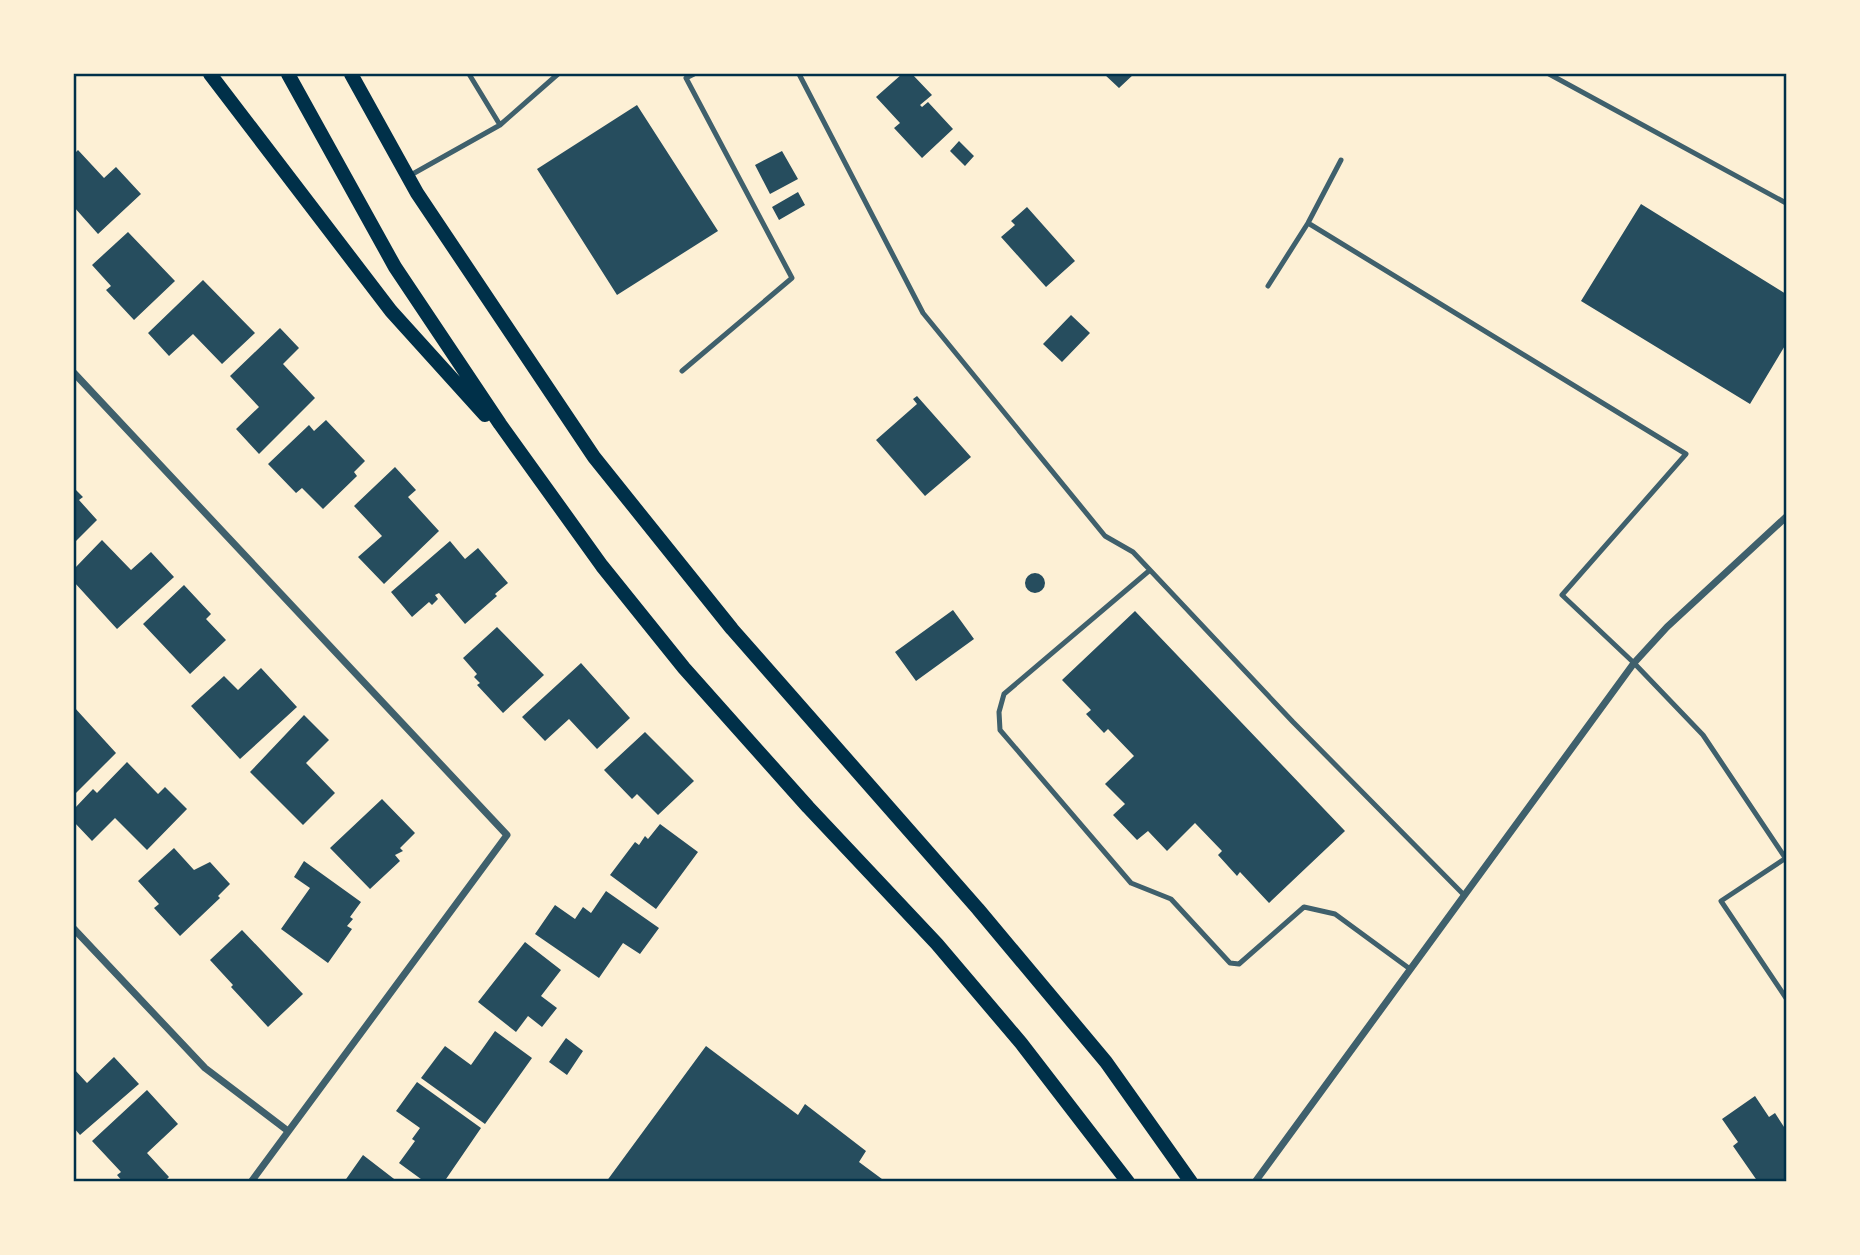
<svg xmlns="http://www.w3.org/2000/svg" width="1860" height="1255" viewBox="0 0 1860 1255" font-family="'Varela Round',sans-serif">
<style>
.building{fill:#264d5e}
.lines{fill:none;stroke-linecap:round;stroke-linejoin:round}
.service{stroke:#3f606c;stroke-width:5}
.minor{stroke:#3f606c;stroke-width:7}
.secondary{stroke:#003049;stroke-width:14}
.neatline{fill:none;stroke:#003049;stroke-width:2.5}
</style>
<rect width="100%" height="100%" fill="#fdf0d5"/>
<path class="building" d="M902 74H912L932 95 920 105 922 107 928 102 953 129 922 158 894 128 900 123 876 97Z
M1104 74H1134L1119 88Z
M637 105 718 231 617 295 537 169Z
M959 141 974 156 965 166 950 151Z
M78 150 104 178 116 167 141 194 98 234 74 207V154Z
M782 151 798 179 770 194 755 165Z
M798 192 805 205 779 220 772 207Z
M1641 204 1786 294V344L1750 404 1581 301Z
M1027 207 1075 261 1046 287 1001 237 1015 225 1011 221Z
M128 232 175 281 134 320 106 290 111 286 92 265Z
M203 280 255 333 222 364 193 334 169 356 148 333Z
M1071 315 1090 333 1062 362 1043 344Z
M280 328 299 348 283 364 315 398 259 454 236 429 259 407 230 376Z
M917 396 971 457 925 496 876 440 917 404 913 399Z
M326 420 365 461 354 472 357 476 323 509 302 488 296 493 268 464 309 425 314 431Z
M395 467 416 490 408 497 439 531 384 584 358 557 382 536 354 506Z
M74 488 83 497 79 500 97 520 74 543Z
M102 540 131 570 151 552 174 577 117 629 74 582V569Z
M450 541 465 559 478 548 508 583 495 594 497 596 465 624 439 593 435 595 438 599 432 605 429 602 412 617 391 592Z
M1025 583a10 10 0 1 1 20 0a10 10 0 1 1-20 0Z
M184 585 211 614 206 619 226 640 190 674 143 624Z
M953 610 974 639 916 681 895 652Z
M1135 611 1345 831 1269 903 1240 872 1237 876 1218 855 1222 851 1195 823 1167 851 1148 831 1137 840 1113 815 1125 804 1105 784 1134 756 1108 729 1104 733 1086 714 1091 710 1062 680Z
M497 627 544 675 503 713 477 685 480 683 474 677 477 674 463 658Z
M581 663 630 718 597 749 569 719 545 741 522 717Z
M261 668 297 707 240 759 191 706 224 676 238 690Z
M74 707 116 753 74 795Z
M304 715 329 740 306 763 335 793 303 825 250 772Z
M645 732 694 781 658 815 637 794 632 799 604 770Z
M127 762 158 794 165 787 187 809 147 850 115 818 92 841 74 822V809L93 789 97 793Z
M382 799 415 833 400 848 403 851 395 855 400 861 370 889 330 848Z
M660 824 698 852 656 909 610 875 635 842 639 845 645 836 648 839Z
M174 848 194 870 210 862 230 884 218 896 220 898 180 936 154 908 159 904 138 881Z
M304 861 361 902 350 917 353 919 347 926 352 929 328 963 281 929 310 888 294 877Z
M606 891 659 928 640 954 623 943 599 978 535 934 555 905 575 919 583 907 591 913Z
M242 930 303 994 268 1027 231 987 233 985 210 960Z
M525 942 561 970 541 996 557 1008 542 1027 528 1016 516 1032 478 1002Z
M495 1031 532 1058 485 1124 421 1078 445 1046 471 1065Z
M566 1038 583 1051 567 1075 549 1062Z
M706 1046 798 1115 805 1104 866 1151 859 1162 886 1182H606Z
M114 1057 139 1084 80 1135 74 1128V1069L87 1083Z
M417 1082 481 1128 444 1182H425L399 1163 415 1141 412 1139 420 1128 396 1111Z
M147 1090 178 1124 147 1153 169 1177 164 1182H123L117 1175 121 1172 92 1141Z
M1755 1096 1769 1117 1775 1113 1786 1130V1182H1758L1733 1146 1738 1142 1722 1119Z
M363 1155 398 1182H344Z"/>
<g class="lines">
<path class="service" d="M469 74 500 125
M799 74 923 313 1105 536 1133 552 1293 722 1464 895
M1549 74 1786 203
M409 176 500 125 558 74
M1308 223 1686 454 1562 595 1634 663 1703 735 1786 859
M1268 286 1308 223 1341 160
M682 371 792 278 686 78 694 74
M1150 570 1004 694 999 712 1000 730 1131 883 1171 899 1230 963 1239 964 1304 907 1335 914 1410 969
M1786 858 1721 901 1786 998"/>
<path class="minor" d="M74 373 507 835 251 1182
M74 929 205 1068 288 1131
M1255 1182 1634 663 1667 627 1786 517"/>
<path class="secondary" d="M210 74 391 311 485 415
M288 74 395 267 500 424 602 566 684 668 808 807 937 944 1021 1043 1128 1182
M351 74 417 193 594 457 732 629 978 909 1106 1062 1191 1182"/>
</g>
<rect width="1860" height="1255" fill="none" stroke="#fdf0d5" stroke-width="150"/>
<rect x="75" y="75" width="1710" height="1105" class="neatline"/>
</svg>
